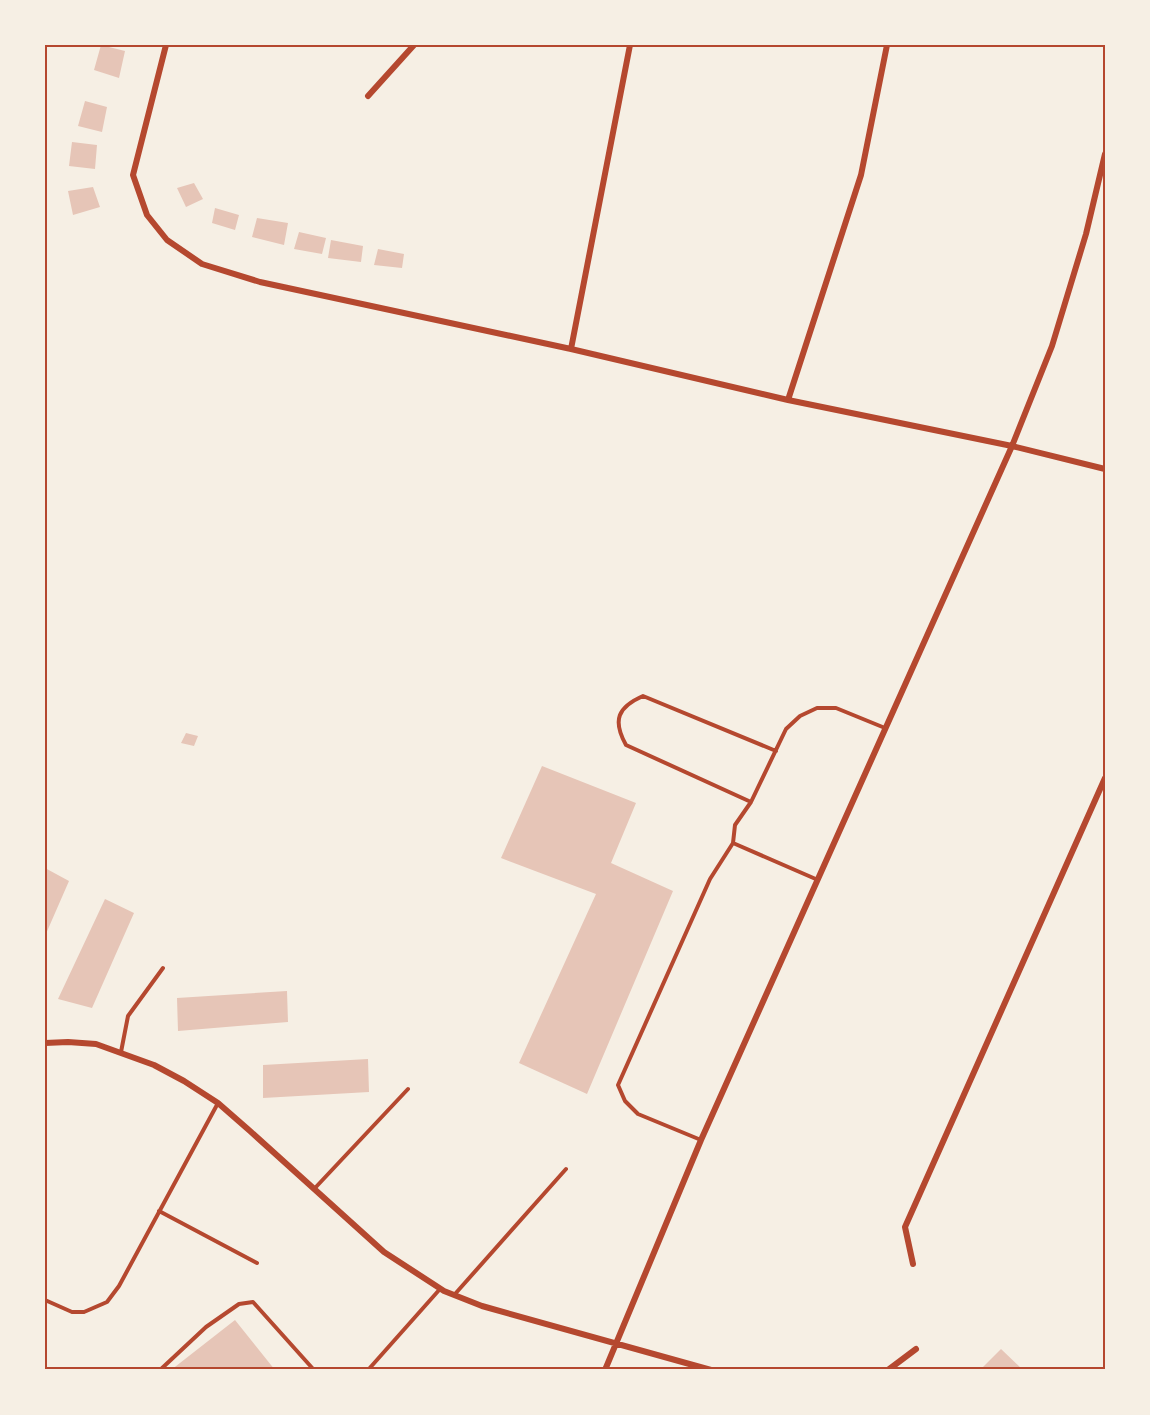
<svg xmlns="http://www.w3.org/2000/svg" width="1150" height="1415" viewBox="0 0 1150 1415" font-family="Rubik,sans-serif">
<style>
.building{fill:#e6c5b7}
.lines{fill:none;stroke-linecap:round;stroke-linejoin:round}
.service{stroke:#b5482f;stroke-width:4}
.minor{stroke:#b5482f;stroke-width:6}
.neatline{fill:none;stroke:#b5482f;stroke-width:2}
</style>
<rect width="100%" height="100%" fill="#f6efe4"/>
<path class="building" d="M101 45 125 51 119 78 94 70Z
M85 101 107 107 102 132 78 126Z
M72 142 97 145 95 169 69 166Z
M194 183 203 199 186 207 177 188Z
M93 187 100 207 73 215 68 191Z
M215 208 239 215 235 230 212 223Z
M257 218 288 223 284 245 252 237Z
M299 232 326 238 322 254 294 249Z
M331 240 363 246 361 262 328 258Z
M378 249 404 254 402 268 374 265Z
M186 733 198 736 194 746 181 743Z
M542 766 636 803 611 863 673 891 587 1094 519 1063 596 894 501 858Z
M45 868 69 881 45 936Z
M105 899 134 913 92 1008 58 999Z
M287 991 288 1022 178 1031 177 998Z
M368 1059 369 1092 263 1098V1065Z
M235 1320 275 1370H171Z
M1001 1349 1023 1370H980Z"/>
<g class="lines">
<path class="service" d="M751 802 626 745C612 720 618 707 643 696L776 751
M733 843 735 825 751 802 786 729 800 716 817 708H836L885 728
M121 1052 128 1016 163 968
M701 1140 638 1114 625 1101 618 1085 710 879 733 843 818 880
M315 1188 408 1089
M159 1211 257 1263
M455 1294 566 1169
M45 1300 72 1312H84L107 1302 119 1286 218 1103
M160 1370 206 1327 239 1304 253 1302 314 1370
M368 1370 440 1289"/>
<path class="minor" d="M166 45 133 175 147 215 167 240 202 264 260 282 571 349 788 400 1012 446 1105 469
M368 96 414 45
M571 349 630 45
M788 400 861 175 887 45
M45 1043 68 1042 96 1044 154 1065 184 1081 218 1103 250 1131 384 1252 444 1291 482 1306 711 1370
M913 1264 905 1227 1105 778
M605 1370 701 1140 1012 446 1052 346 1086 234 1105 154
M888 1370 916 1349"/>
</g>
<rect width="1150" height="1415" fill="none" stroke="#f6efe4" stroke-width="93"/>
<rect x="46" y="46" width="1058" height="1322" class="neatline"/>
</svg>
